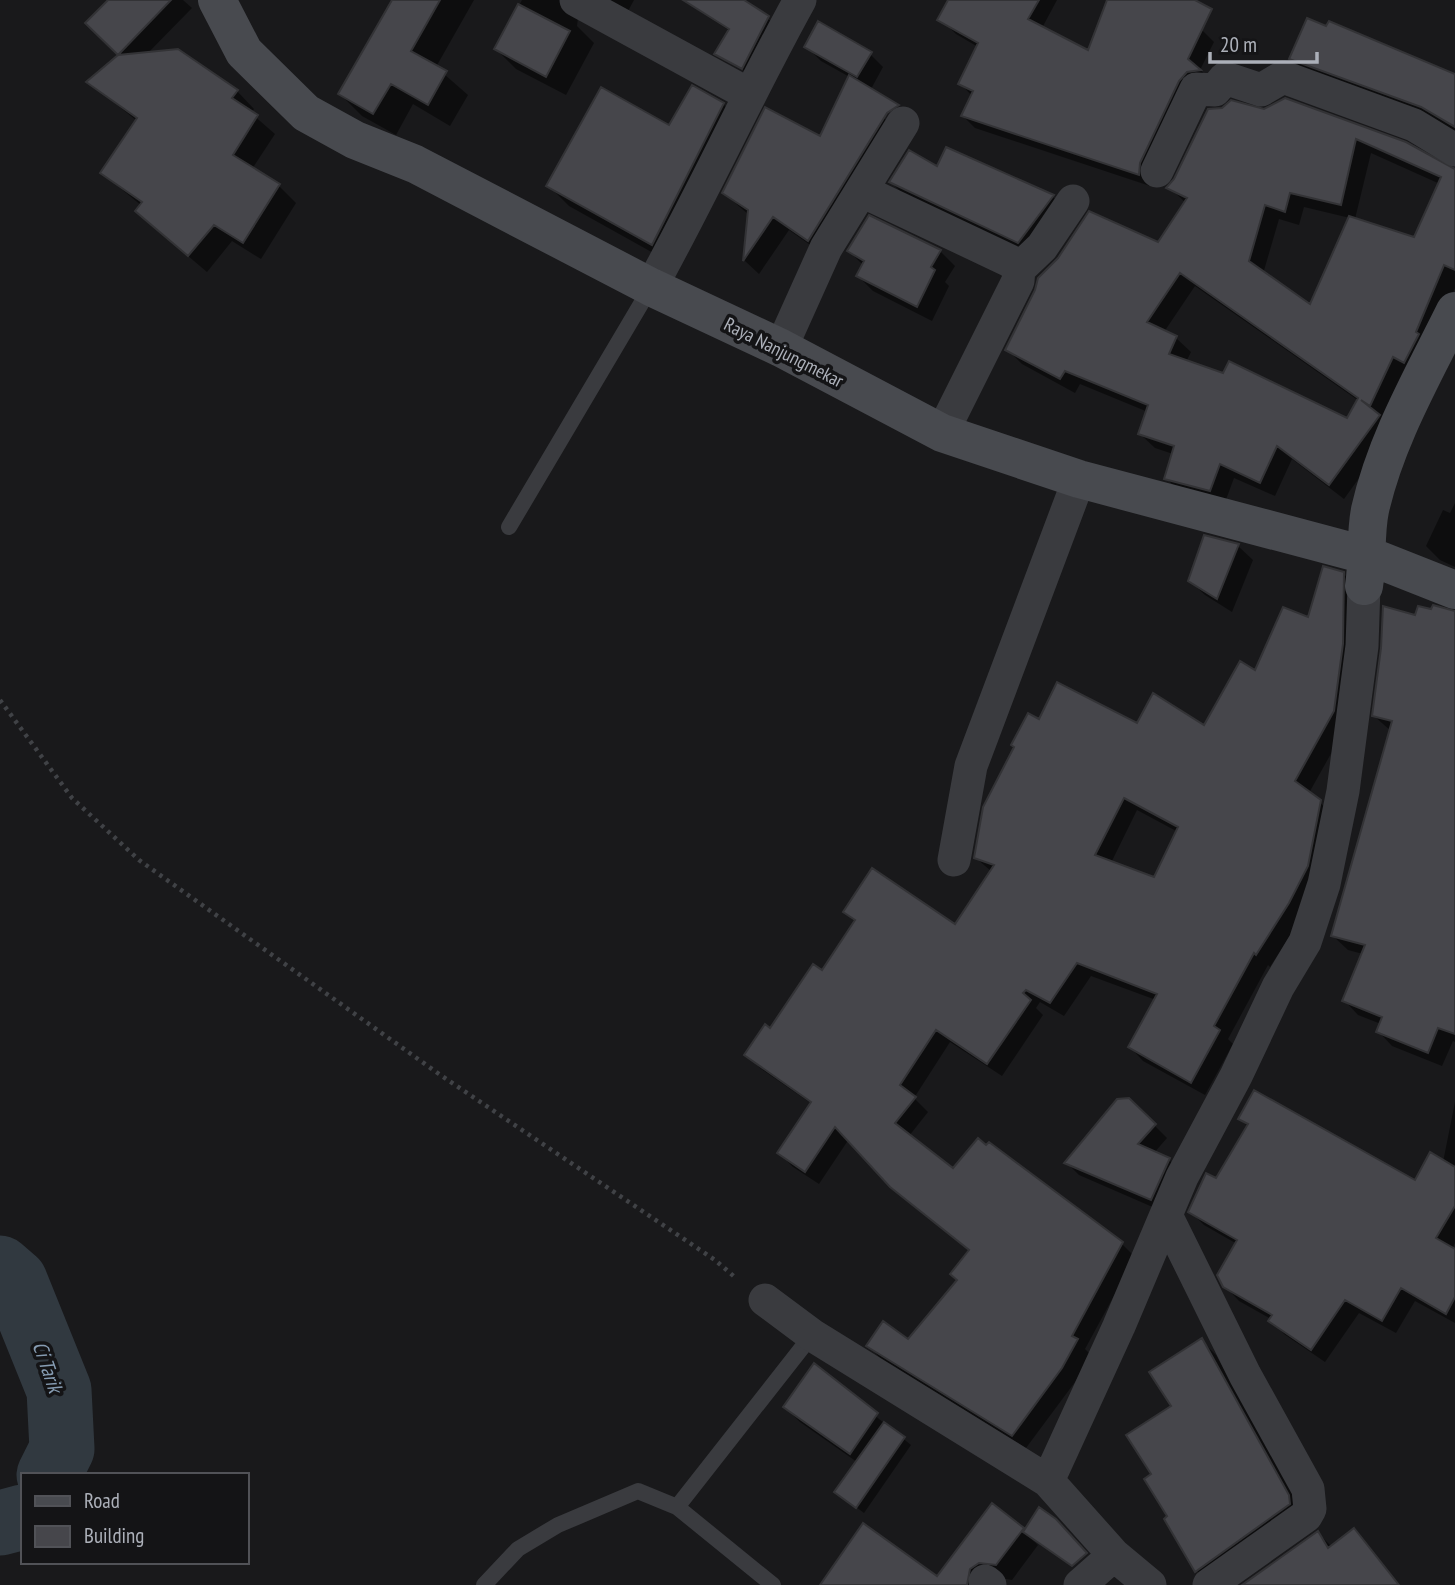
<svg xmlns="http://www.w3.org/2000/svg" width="1455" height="1585" viewBox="0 0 1455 1585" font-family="'PT Sans Narrow',sans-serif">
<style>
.shadow{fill:#0007;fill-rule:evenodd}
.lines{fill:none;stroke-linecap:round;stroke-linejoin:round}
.river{stroke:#313940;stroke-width:65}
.building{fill:#46464b;stroke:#333336;stroke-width:2;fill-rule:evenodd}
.path{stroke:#404246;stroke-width:4.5;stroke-dasharray:3.5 5;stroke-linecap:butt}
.lane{stroke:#3a3b3f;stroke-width:16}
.street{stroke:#3a3b3f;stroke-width:33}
.secondary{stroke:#484a4f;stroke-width:38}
.labels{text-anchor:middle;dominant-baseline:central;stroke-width:7;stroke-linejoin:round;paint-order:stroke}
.street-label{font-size:19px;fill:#acb0b9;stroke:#141416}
.water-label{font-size:21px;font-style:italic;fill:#869cb2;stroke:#141416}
</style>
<rect width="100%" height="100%" fill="#19191b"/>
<path class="shadow" d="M110 0H183L192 8 147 54 237 91 254 109 251 113 275 134 252 169 278 185 296 203 261 259 232 241 207 272 155 228 137 211 142 206 102 173 137 121 89 82 120 56 87 23Z
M394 0H474L436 67 468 95 450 126 413 104 396 135 362 116 340 94Z
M522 0H597L579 10 577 26 594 43 566 95 516 69 496 49Z
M598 0H634L627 13Z
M694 0H740L775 24 749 74 717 53 730 31 699 11 692 4Z
M956 0H1057L1042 28 1089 52 1108 1 1106 0H1192L1202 30 1214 42 1200 70 1208 77 1151 176 1150 186 975 128 963 116 972 96 960 83 978 47 956 34 944 22Z
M806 46 868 52 883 67 871 89 821 61Z
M1292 58 1455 76V132L1306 73Z
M1285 100 1455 171V288L1393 431 1344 499 1292 459 1275 496 1234 478 1224 505 1181 493 1166 478 1173 454 1155 448 1140 434 1148 412 1080 384 1075 393 1022 364 1007 349 1159 245 1186 203 1169 187 1264 111ZM1371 153 1440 184 1415 240 1355 219ZM1304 207 1350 218 1310 307 1263 274 1279 219 1299 225ZM1195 286 1359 401 1348 420 1186 362 1191 352 1176 338 1164 332Z
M723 104 744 125 673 264 569 206 548 185Z
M884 118 898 132 823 254 789 230 759 274 745 261 749 215 724 193 821 138Z
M937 168 1053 197 1066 210 1032 256 905 196 891 182Z
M849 251H940L955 266 945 282 949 286 932 321 873 291 858 276 863 265Z
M1455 503V567L1440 560 1426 546 1443 510 1450 513Z
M1238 546 1253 560 1232 612 1205 595 1190 581Z
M1343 573 1356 587 1347 725 1309 793 1334 815 1302 917 1270 967 1268 965 1228 1039 1233 1044 1205 1095 1143 1061 1130 1047 1156 1000 1091 976 1064 1016 1040 1002 1036 1008 1043 1015 1002 1076 950 1042 914 1098 928 1112 909 1136 953 1171 1121 1243 1135 1257 1085 1349 1090 1354 1075 1382 1026 1448 881 1359 868 1345 908 1341 959 1280 970 1251 906 1200 849 1139 819 1184 793 1167 779 1153 812 1104 760 1068 747 1055 822 972 856 923 845 912 956 926 992 872 976 858 1040 721 1205 728 1309 620ZM1137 810 1178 832 1155 879 1111 863Z
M1455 613V1042L1453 1041 1442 1066 1392 1046 1378 1031 1381 1024 1358 1015 1344 1000 1363 954 1348 950 1333 936 1391 731 1374 716 1417 617Z
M1129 1100 1167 1138 1154 1153 1169 1160 1182 1172 1164 1212 1079 1175 1066 1162Z
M1455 1102V1243L1452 1249 1455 1251V1323L1415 1301 1396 1333 1359 1313 1325 1362 1284 1334 1271 1319 1239 1301 1225 1286 1237 1244 1204 1225 1190 1211 1217 1180 1248 1127 1240 1118 1415 1182 1443 1162Z
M1201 1340 1216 1355 1303 1511 1211 1585 1197 1571 1166 1519 1170 1517 1154 1475 1173 1406Z
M814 1366 911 1445 864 1513 836 1492 857 1462 800 1422 785 1407Z
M993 1506 1038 1545 1012 1580 994 1577 984 1585H837L938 1577Z
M1354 1531 1400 1585H1245L1318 1533 1332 1547Z"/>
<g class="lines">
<path class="river" d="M0 1268 15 1281 59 1390 62 1449 49 1475
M0 1523 23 1517"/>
</g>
<path class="building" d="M108 0H171L118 55 85 23Z
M392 0H440L411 51 447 71 428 105 391 84 373 114 338 94Z
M683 0H744L769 16 742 69 714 54 729 29Z
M948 0H1039L1028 19 1088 50 1107 0H1195L1212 9 1188 59 1201 70 1187 72 1179 81 1140 163 1139 175 961 116 973 91 958 84 978 43 937 20Z
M518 4 570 31 546 77 494 49Z
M1307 18 1326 26 1329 21 1455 74V127L1421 107 1289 59Z
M818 21 872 52 857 77 804 47Z
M178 49 238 90 232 98 258 115 233 155 280 184 243 243 214 225 188 256 135 211 142 202 100 173 137 118 86 82 118 55Z
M849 75 899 105 887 113 808 241 773 217 743 261 748 210 722 193 765 107 820 136Z
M692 85 724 103 652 245 546 186 601 87 669 125Z
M1285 98 1406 142 1455 169V270L1444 265 1416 332 1419 334 1404 363 1393 357 1370 406 1361 400 1380 415 1329 485 1277 446 1260 483 1220 464 1210 491 1164 479 1174 446 1138 434 1148 405 1065 371 1060 379 1005 350 1035 290 1038 278 1058 258 1089 211 1158 242 1187 198 1166 188 1174 179 1208 109 1222 108 1231 100 1264 109ZM1356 139 1441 177 1414 237 1349 216 1310 304 1249 261 1265 205 1285 212 1290 193 1341 205ZM1180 273 1358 398 1347 418 1229 361 1223 373 1169 354 1177 336 1147 322Z
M946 147 1054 195 1018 243 889 182 909 150 937 166Z
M869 215 941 250 931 267 935 270 917 307 856 276 864 261 847 251Z
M1204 535 1239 544 1217 599 1188 581Z
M1323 566 1344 572 1343 644 1334 711 1295 781 1321 800 1308 866 1289 903 1256 955 1254 953 1214 1026 1220 1030 1191 1083 1128 1047 1157 994 1077 963 1050 1003 1026 990 1023 993 1031 1000 987 1064 936 1030 900 1085 916 1097 895 1123 953 1168 978 1138 986 1145 989 1142 1123 1242 1072 1336 1078 1339 1062 1368 1012 1436 866 1346 883 1321 908 1339 957 1280 950 1274 969 1250 890 1187 835 1127 805 1172 777 1153 811 1102 744 1055 765 1024 770 1028 813 964 822 970 855 920 843 912 872 868 955 924 994 865 974 858 983 807 1014 747 1011 745 1028 713 1039 719 1057 682 1137 723 1153 693 1204 725 1240 661 1255 670 1283 607 1308 617ZM1124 798 1178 827 1154 877 1095 855Z
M1433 605 1455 611V1034L1438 1028 1428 1053 1376 1032 1382 1017 1342 1001 1365 945 1331 936 1392 721 1372 716 1381 648 1383 606 1415 615 1418 606 1431 609Z
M1254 1090 1415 1180 1430 1152 1455 1167V1206L1436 1238 1455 1249V1297L1446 1314 1401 1288 1382 1321 1345 1300 1311 1350 1268 1321 1272 1315 1223 1287 1217 1275 1237 1240 1188 1212 1206 1173 1216 1178 1248 1124 1238 1119Z
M1129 1098 1156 1124 1138 1144 1170 1158 1151 1200 1064 1163 1117 1099Z
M1202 1338 1289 1495 1290 1504 1195 1572 1164 1519 1167 1516 1144 1479 1151 1474 1126 1435 1171 1406 1149 1372Z
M814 1363 878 1413 850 1454 783 1407Z
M884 1422 905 1437 856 1508 834 1492Z
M992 1503 1024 1528 996 1565 979 1563 970 1569 967 1585H820L863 1523 937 1576Z
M1039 1507 1056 1519 1087 1553 1072 1566 1023 1532Z
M1354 1528 1399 1585H1242L1318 1531 1328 1548Z"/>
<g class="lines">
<path class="path" d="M0 700 72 798 139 860 439 1074 715 1260 737 1279"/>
<path class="lane" d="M509 527 651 287
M677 1507 812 1335
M484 1585 518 1549 558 1525 638 1491 677 1507 773 1585"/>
<path class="street" d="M576 0 748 94
M1157 171 1196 89 1215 90 1225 78 1261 90 1283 77 1414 125 1455 150
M862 191 1010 261 1019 269
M651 287C703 193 748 94 800 0
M781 348 826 248 903 123
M942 433 1018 281 1019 269 1042 247 1073 201
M954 860 971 766 1079 479
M1166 1215 1245 1375 1308 1489 1310 1509 1306 1516 1209 1585
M765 1300 812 1335 1048 1481
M985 1581 990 1585
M1080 1585 1114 1555
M1150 1585 1114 1555 1048 1481 1119 1326 1182 1177 1236 1076 1278 987 1305 942 1324 884 1343 791 1362 646 1364 586"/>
<path class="secondary" d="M217 0 244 52 306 113 355 140 415 164 651 287 781 348 942 433 1079 479 1369 556 1455 590
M1364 586C1368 561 1365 534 1370 510 1386 439 1423 376 1455 311"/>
</g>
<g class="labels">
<g class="street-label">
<text transform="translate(784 352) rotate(27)">Raya Nanjungmekar</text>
</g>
<g class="water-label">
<text transform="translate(48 1367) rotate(71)">Ci Tarik</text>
</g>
</g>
<rect x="21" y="1473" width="228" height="91" fill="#141416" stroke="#515257" stroke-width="2"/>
<rect x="35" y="1496" width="35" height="10" fill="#484a4f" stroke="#515257" stroke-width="2"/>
<text x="84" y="1508" font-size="21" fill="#acb0b9">Road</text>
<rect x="35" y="1526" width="35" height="21" fill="#46464b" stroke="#515257" stroke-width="2"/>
<text x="84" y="1543" font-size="21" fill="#acb0b9">Building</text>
<path d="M1210 52v10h107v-10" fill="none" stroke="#acb0b9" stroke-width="3.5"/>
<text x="1220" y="52" font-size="21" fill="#acb0b9" stroke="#141416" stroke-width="5" paint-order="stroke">20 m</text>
</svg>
